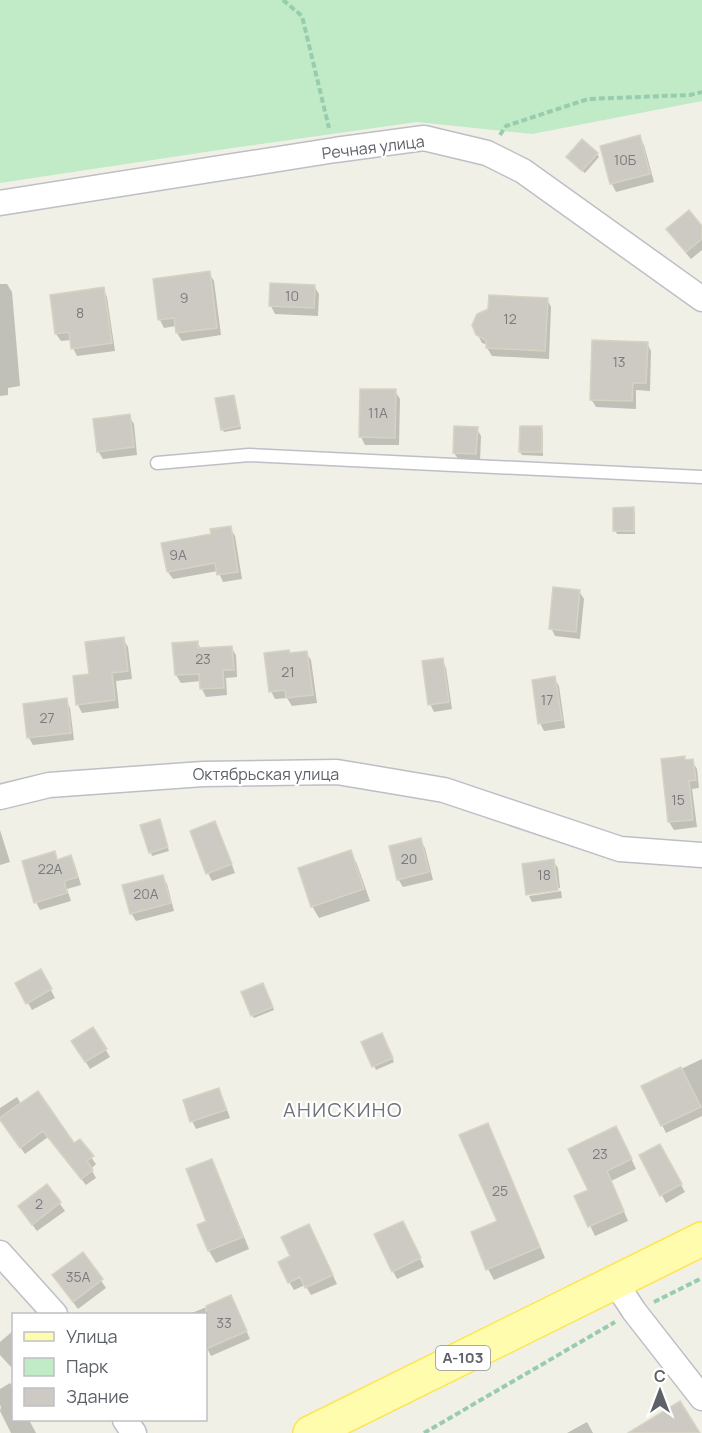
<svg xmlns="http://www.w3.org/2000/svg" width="702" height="1433" font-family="Manrope,sans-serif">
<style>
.green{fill:#c0ebc6}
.shadow{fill:#0003}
.building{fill:#cdcac3;stroke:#d7d3c3;stroke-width:1.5}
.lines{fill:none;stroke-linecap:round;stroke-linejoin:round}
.service-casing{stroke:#bdbfc6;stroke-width:15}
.minor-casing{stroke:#bdbfc6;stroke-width:27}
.primary-casing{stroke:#ffe451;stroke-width:36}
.path{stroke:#98ccae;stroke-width:4;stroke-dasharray:6 3;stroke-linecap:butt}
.service{stroke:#fff;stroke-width:12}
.minor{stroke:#fff;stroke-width:24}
.primary{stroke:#fffcad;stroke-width:33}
.labels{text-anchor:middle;stroke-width:4.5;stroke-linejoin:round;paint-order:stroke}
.number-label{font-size:14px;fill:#797b7f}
.shield{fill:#fff;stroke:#8e9095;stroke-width:1.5}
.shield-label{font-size:15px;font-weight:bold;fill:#5d6168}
.street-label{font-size:16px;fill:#5d6168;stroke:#fff}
.quarter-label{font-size:20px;letter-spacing:1.5px;fill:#6e737a;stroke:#fff}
</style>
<rect width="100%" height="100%" fill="#f1f0e6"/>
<path class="green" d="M 0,0 L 702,0 L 702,101 L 532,134 L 417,122 L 232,148 L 0,183 Z"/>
<path class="shadow" d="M 639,137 L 644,145 L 654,182 L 616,192 L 612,184 L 602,147 Z
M 597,154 L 599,157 L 585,173 L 570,160 Z
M 702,229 L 702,250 L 691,259 L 673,238 L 668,230 Z
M 209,273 L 214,281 L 221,335 L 182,341 L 177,333 L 176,326 L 164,328 L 160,320 Z
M 0,284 L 7,284 L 12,292 L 20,386 L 8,388 L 8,395 L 0,396 Z
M 314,286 L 319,294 L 318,316 L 275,314 L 271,306 Z
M 103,289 L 107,297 L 115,351 L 77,356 L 73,348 L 71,340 L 61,341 L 56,334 Z
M 547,299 L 551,307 L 549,359 L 492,356 L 487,348 L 488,345 L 482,343 L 478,335 Z
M 647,343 L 651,351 L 650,391 L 636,390 L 636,409 L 596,407 L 591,399 Z
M 395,391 L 400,399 L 399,445 L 365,445 L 361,437 Z
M 235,400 L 241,429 L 224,432 L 222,429 Z
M 129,416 L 134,424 L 137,455 L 103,459 L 98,451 Z
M 541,428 L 543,431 L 543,456 L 522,455 L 520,452 Z
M 477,429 L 481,436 L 480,461 L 459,460 L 454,453 Z
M 633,509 L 635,512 L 635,534 L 617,534 L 615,530 Z
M 230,528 L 235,536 L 242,579 L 223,582 L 218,571 L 173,579 L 168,572 L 213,535 Z
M 579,591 L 584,599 L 580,639 L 555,636 L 551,628 Z
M 123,639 L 128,647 L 132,679 L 116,681 L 119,708 L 82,713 L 78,705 L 90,675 Z
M 197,642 L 201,649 L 231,647 L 236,655 L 237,677 L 226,678 L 227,695 L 206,697 L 202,689 L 201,681 L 181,683 L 176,675 Z
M 306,653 L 311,660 L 317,703 L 292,706 L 287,698 L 275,699 L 271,691 L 291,655 Z
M 442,660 L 446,668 L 452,709 L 434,712 L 430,704 Z
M 554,678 L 559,686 L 565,728 L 544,731 L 540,723 Z
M 66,700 L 70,708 L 74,740 L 33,745 L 29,738 Z
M 684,758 L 686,762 L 692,761 L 697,769 L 699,788 L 692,789 L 697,827 L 674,830 L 669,822 L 663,760 Z
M 215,823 L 219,831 L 235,873 L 212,881 L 208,873 L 192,832 Z
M 161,825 L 169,851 L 152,856 L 142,826 Z
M 0,830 L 10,862 L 0,865 Z
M 420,840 L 425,848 L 433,880 L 403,887 L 398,879 Z
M 350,852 L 357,864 L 370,901 L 319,918 L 312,906 Z
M 54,853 L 58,861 L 70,857 L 75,865 L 81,885 L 67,889 L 71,901 L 40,910 L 36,902 Z
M 553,861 L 558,868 L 560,888 L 529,893 L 529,896 L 524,865 Z
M 162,876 L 167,884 L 174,911 L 136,921 L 131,913 Z
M 561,891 L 562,898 L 532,902 L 529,896 Z
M 41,971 L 55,998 L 32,1010 L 17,984 Z
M 265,988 L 274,1010 L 254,1018 L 252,1015 Z
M 93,1029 L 110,1057 L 90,1069 L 73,1041 Z
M 383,1038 L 394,1062 L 376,1070 L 363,1043 Z
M 702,1059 L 702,1116 L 666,1133 L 643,1087 Z
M 219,1090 L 223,1098 L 230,1118 L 196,1129 L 192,1121 Z
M 17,1097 L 21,1104 L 74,1145 L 79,1141 L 96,1164 L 91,1169 L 96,1178 L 86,1185 L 48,1137 L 25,1154 L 0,1118 L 0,1108 Z
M 493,1136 L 545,1258 L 494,1280 L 488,1269 L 473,1233 L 498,1222 Z
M 621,1137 L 636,1169 L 611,1181 L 628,1221 L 595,1236 L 576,1196 L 590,1191 Z
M 660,1146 L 685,1192 L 666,1203 L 641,1156 Z
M 211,1161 L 218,1173 L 249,1249 L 216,1263 L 209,1251 L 199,1225 L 208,1222 Z
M 47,1186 L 65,1211 L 37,1231 L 24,1214 Z
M 407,1231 L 424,1267 L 397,1279 L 393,1271 Z
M 313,1233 L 337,1284 L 311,1295 L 305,1285 L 294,1290 L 289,1282 L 292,1257 Z
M 83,1254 L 106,1288 L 78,1309 L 59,1283 Z
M 231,1297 L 250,1339 L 211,1356 L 206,1346 L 206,1314 L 192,1314 L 192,1313 Z
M 14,1330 L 14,1365 L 11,1367 L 0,1355 L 0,1342 Z
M 10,1383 L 14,1389 L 14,1420 L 29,1420 L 36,1433 L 11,1433 L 0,1411 L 1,1407 L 0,1405 L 0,1389 Z
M 587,1422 L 593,1433 L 567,1433 Z"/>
<path class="building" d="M 640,135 L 650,174 L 610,184 L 600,146 Z
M 582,139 L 598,153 L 582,171 L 566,157 Z
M 689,210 L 702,226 L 702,239 L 686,252 L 666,229 Z
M 210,271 L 217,328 L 176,333 L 174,318 L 158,320 L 153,279 Z
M 270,283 L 315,285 L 314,308 L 269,306 Z
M 104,287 L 112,343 L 71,349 L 69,332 L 55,334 L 50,295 Z
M 489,295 L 548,298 L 545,351 L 486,348 L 486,340 L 476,335 L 472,325 L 477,314 L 488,309 Z
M 592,340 L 648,342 L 646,383 L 633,383 L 632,401 L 590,400 Z
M 360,389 L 396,389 L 395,438 L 359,437 Z
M 234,395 L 240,426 L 221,430 L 215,398 Z
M 130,414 L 134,447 L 97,452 L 93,419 Z
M 454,426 L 478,427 L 476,454 L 453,453 Z
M 520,426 L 542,426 L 542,452 L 519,452 Z
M 634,507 L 634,531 L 613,531 L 613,508 Z
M 231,526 L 238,572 L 217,575 L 215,563 L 167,572 L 161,543 L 211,534 L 210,529 Z
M 553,587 L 580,590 L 576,632 L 549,629 Z
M 124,637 L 128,671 L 112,673 L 115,700 L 76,705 L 73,676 L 89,674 L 85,642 Z
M 198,641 L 198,648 L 232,646 L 234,670 L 223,670 L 224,688 L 200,689 L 199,674 L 175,675 L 172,643 Z
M 289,650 L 290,653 L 307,651 L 313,695 L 286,698 L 285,690 L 269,692 L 264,653 Z
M 443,658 L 449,702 L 428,705 L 422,661 Z
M 555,676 L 562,720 L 538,724 L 532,680 Z
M 67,698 L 71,733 L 27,738 L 23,704 Z
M 685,756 L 685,760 L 693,759 L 696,780 L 689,781 L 693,820 L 668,822 L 661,759 Z
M 160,819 L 168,847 L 149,853 L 140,825 Z
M 215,821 L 232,864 L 206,874 L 190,831 Z
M 421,838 L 429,872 L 397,880 L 389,846 Z
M 351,850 L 364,889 L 311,907 L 298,868 Z
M 55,851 L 57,860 L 71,855 L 78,877 L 64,881 L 67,893 L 34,903 L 22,861 Z
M 554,859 L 558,890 L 526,895 L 522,864 Z
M 163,875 L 171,903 L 130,914 L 122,885 Z
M 41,969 L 52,989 L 26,1004 L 15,983 Z
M 263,983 L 273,1007 L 251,1016 L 241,992 Z
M 93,1027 L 107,1049 L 85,1062 L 71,1041 Z
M 382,1033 L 393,1058 L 372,1067 L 361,1042 Z
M 681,1067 L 701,1107 L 661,1126 L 641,1086 Z
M 219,1088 L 226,1110 L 190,1122 L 183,1100 Z
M 38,1091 L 74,1143 L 80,1139 L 94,1156 L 87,1161 L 93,1170 L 81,1179 L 43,1131 L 20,1148 L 0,1120 L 0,1118 L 9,1111 Z
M 488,1123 L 540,1247 L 486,1270 L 471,1232 L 497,1221 L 459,1135 Z
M 616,1126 L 632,1159 L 607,1171 L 624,1211 L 588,1227 L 574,1196 L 588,1190 L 568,1149 Z
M 660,1144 L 682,1184 L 660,1196 L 639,1155 Z
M 212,1159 L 243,1237 L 208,1251 L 197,1225 L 206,1221 L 186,1169 Z
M 47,1184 L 61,1202 L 32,1225 L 18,1206 Z
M 403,1221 L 421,1258 L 392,1272 L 374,1234 Z
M 309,1224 L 333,1275 L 305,1288 L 300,1277 L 288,1283 L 278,1262 L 290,1256 L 281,1237 Z
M 83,1252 L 103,1279 L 73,1302 L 52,1275 Z
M 231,1295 L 247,1331 L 206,1349 L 206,1306 Z
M 680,1401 L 700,1433 L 628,1433 Z"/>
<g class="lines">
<defs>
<path id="service" d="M 157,463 L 249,455 L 702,477"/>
<path id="minor" d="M 0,203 L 335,150 L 424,138 L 487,153 L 523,171 L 702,299
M 0,797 L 49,785 L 203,774 L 337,772 L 444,790 L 620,849 L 702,855
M 0,1253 L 55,1314
M 615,1282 L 634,1311 L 702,1398
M 125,1420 L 134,1433"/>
<path id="primary" d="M 310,1433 L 702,1239"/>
</defs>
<use href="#service" class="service-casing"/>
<use href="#minor" class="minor-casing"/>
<use href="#primary" class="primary-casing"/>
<path class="path" d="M 283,0 L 302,16 L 329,128
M 500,135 L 506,126 L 588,99 L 690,95 L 702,92
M 654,1302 L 702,1278
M 424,1433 L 615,1322"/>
<use href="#service" class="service"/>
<use href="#minor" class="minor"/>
<use href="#primary" class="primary"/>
</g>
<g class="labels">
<g class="number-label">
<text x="625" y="165">10Б</text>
<text x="292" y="301">10</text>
<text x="184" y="303">9</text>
<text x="80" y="318">8</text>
<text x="510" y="324">12</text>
<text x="619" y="367">13</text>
<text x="378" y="418">11А</text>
<text x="178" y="560">9А</text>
<text x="203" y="664">23</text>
<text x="288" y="677">21</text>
<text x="547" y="705">17</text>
<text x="47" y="723">27</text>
<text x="678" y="805">15</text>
<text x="409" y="864">20</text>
<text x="50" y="874">22А</text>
<text x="544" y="880">18</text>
<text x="146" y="899">20А</text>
<text x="600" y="1159">23</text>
<text x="500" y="1196">25</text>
<text x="39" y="1209">2</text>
<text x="78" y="1282">35А</text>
<text x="224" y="1328">33</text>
</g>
<rect class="shield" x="436" y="1346" width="54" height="24" rx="4.5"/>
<g class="shield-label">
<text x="463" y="1363">А-103</text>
</g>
<g class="street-label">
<text transform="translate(373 147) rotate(-7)" y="6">Речная улица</text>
<text x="266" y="780">Октябрьская улица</text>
</g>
<g class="quarter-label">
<text x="343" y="1117">АНИСКИНО</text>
</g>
</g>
<rect x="12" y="1313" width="195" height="108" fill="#ffffff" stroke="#bec0c3" stroke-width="1.5"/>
<rect x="24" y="1332" width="30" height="9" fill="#fffcad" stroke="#bec0c3" stroke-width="1.5"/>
<text x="66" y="1343" font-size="18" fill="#5d6168">Улица</text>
<rect x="24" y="1358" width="30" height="18" fill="#c0ebc6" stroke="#bec0c3" stroke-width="1.5"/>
<text x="66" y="1373" font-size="18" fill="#5d6168">Парк</text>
<rect x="24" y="1388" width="30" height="18" fill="#cdcac3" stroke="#bec0c3" stroke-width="1.5"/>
<text x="66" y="1403" font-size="18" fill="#5d6168">Здание</text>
<g transform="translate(660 1391)" stroke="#ffffff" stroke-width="4.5" paint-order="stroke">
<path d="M0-4.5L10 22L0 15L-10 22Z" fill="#5d6168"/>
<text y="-9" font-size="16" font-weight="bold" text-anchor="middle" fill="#5d6168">С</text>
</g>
</svg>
